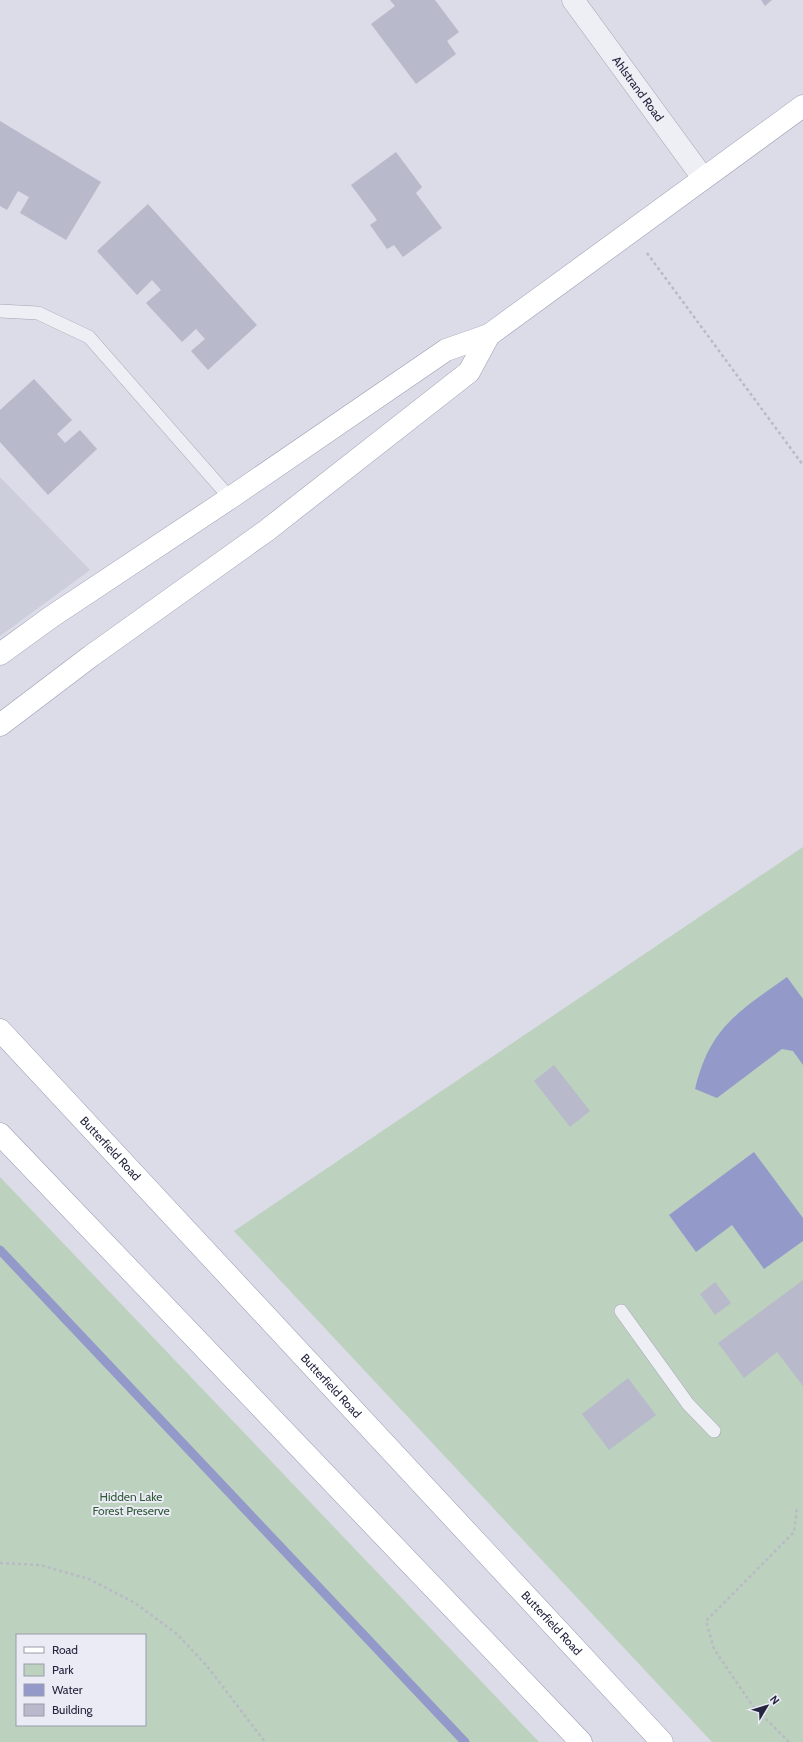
<svg xmlns="http://www.w3.org/2000/svg" width="803" height="1742" font-family="Cabin,sans-serif">
<style>
.built{fill:#cdcedc}
.green{fill:#bcd1be;fill-rule:evenodd}
.water{fill:#939aca}
.lines{fill:none;stroke-linecap:round;stroke-linejoin:round}
.stream{stroke:#939aca;stroke-width:9}
.building{fill:#b8b9ca}
.lane-casing{stroke:#a4a5b4;stroke-width:14}
.street-casing{stroke:#a4a5b4;stroke-width:23}
.primary-casing{stroke:#9a9bb3;stroke-width:23}
.path{stroke:#b9bac5;stroke-width:2.5;stroke-dasharray:3 3;stroke-linecap:butt}
.lane{stroke:#eeeef5;stroke-width:13}
.street{stroke:#eeeef5;stroke-width:22}
.primary{stroke:#fff;stroke-width:22}
.labels{text-anchor:middle;stroke-width:4;stroke-linejoin:round;paint-order:stroke}
.street-label{font-size:12px;fill:#24253e;stroke:#ebebf5}
.park-label{font-size:12px;fill:#315b38;stroke:#ebebf5}
</style>
<rect width="100%" height="100%" fill="#dbdce7"/>
<path class="built" d="M 0,477 L 90,570 L 0,636 Z"/>
<path class="green" d="M 803,847 L 803,1742 L 712,1742 L 234,1231 Z
M 0,1177 L 539,1742 L 0,1742 ZM 17,1635 L 145,1635 L 145,1725 L 17,1725 Z"/>
<path class="water" d="M 787,977 L 803,999 L 803,1065 L 793,1051 L 782,1049 L 717,1098 L 695,1089 C 710,1027 738,1012 787,977 Z
M 754,1152 L 803,1218 L 803,1241 L 764,1269 L 732,1225 L 696,1252 L 669,1215 Z"/>
<g class="lines">
<path class="stream" d="M 0,1250 L 465,1742"/>
</g>
<path class="building" d="M 390,0 L 435,0 L 459,32 L 447,41 L 456,54 L 416,84 L 371,24 L 395,6 Z
M 761,0 L 772,0 L 765,6 Z
M 0,121 L 101,182 L 66,240 L 20,213 L 29,197 L 18,191 L 7,210 L 0,206 Z
M 396,152 L 422,187 L 416,193 L 442,228 L 403,257 L 394,245 L 387,249 L 370,225 L 377,220 L 351,185 Z
M 148,204 L 257,325 L 208,370 L 191,351 L 205,339 L 196,329 L 182,342 L 146,303 L 161,290 L 152,280 L 137,295 L 97,251 Z
M 34,379 L 72,420 L 57,434 L 65,443 L 80,430 L 97,449 L 48,495 L 0,442 L 0,410 Z
M 554,1065 L 590,1111 L 570,1127 L 534,1081 Z
M 803,1280 L 803,1386 L 777,1352 L 744,1378 L 718,1343 Z
M 715,1282 L 731,1303 L 715,1315 L 700,1294 Z
M 628,1378 L 656,1415 L 609,1450 L 582,1414 Z"/>
<g class="lines">
<defs>
<path id="lane" d="M 0,311 L 38,313 L 89,337 L 230,498
M 621,1311 L 688,1404 L 714,1431"/>
<g id="street">
<path id="s1" d="M 573,0 L 703,178"/>
</g>
<g id="primary">
<path d="M 0,654 L 51,617 L 230,498 L 446,350 L 489,335 L 803,106"/>
<path d="M 0,725 L 91,656 L 266,531 L 469,372 L 489,335"/>
<path id="s2" d="M 0,1030 L 662,1742"/>
<path d="M 0,1134 L 581,1742"/>
</g>
</defs>
<use href="#lane" class="lane-casing"/>
<use href="#street" class="street-casing"/>
<use href="#primary" class="primary-casing"/>
<path class="path" d="M 647,253 L 803,465
M 0,1563 L 40,1565 L 89,1579 L 135,1603 L 177,1634 L 207,1666 L 265,1742
M 789,1742 L 752,1705 L 714,1649 L 706,1621 L 794,1532 L 797,1507"/>
<use href="#lane" class="lane"/>
<use href="#street" class="street"/>
<use href="#primary" class="primary"/>
</g>
<g class="labels">
<g class="street-label">
<text dy="4" stroke="none"><textPath href="#s1" startOffset="110">Ahlstrand Road</textPath></text>
<text dy="4" stroke="none"><textPath href="#s2" startOffset="162">Butterfield Road</textPath></text>
<text dy="4" stroke="none"><textPath href="#s2" startOffset="486">Butterfield Road</textPath></text>
<text dy="4" stroke="none"><textPath href="#s2" startOffset="810">Butterfield Road</textPath></text>
</g>
<g class="park-label">
<text x="131" y="1501">Hidden Lake<tspan x="131" dy="14">Forest Preserve</tspan></text>
</g>
</g>
<rect x="16" y="1634" width="130" height="92" fill="#ebebf5" stroke="#9b9cac"/>
<rect x="24" y="1647" width="20" height="6" fill="#ffffff" stroke="#9b9cac"/>
<text x="52" y="1654" font-size="12" fill="#24253e">Road</text>
<rect x="24" y="1664" width="20" height="12" fill="#bcd1be" stroke="#9b9cac"/>
<text x="52" y="1674" font-size="12" fill="#24253e">Park</text>
<rect x="24" y="1684" width="20" height="12" fill="#939aca" stroke="#9b9cac"/>
<text x="52" y="1694" font-size="12" fill="#24253e">Water</text>
<rect x="24" y="1704" width="20" height="12" fill="#b8b9ca" stroke="#9b9cac"/>
<text x="52" y="1714" font-size="12" fill="#24253e">Building</text>
<g transform="translate(767 1706) rotate(52)" stroke="#ebebf5" stroke-width="3" paint-order="stroke">
<path d="M0-3L7 15L0 10L-7 15Z" fill="#24253e"/>
<text y="-6" font-size="11" font-weight="bold" text-anchor="middle" fill="#24253e">N</text>
</g>
</svg>
